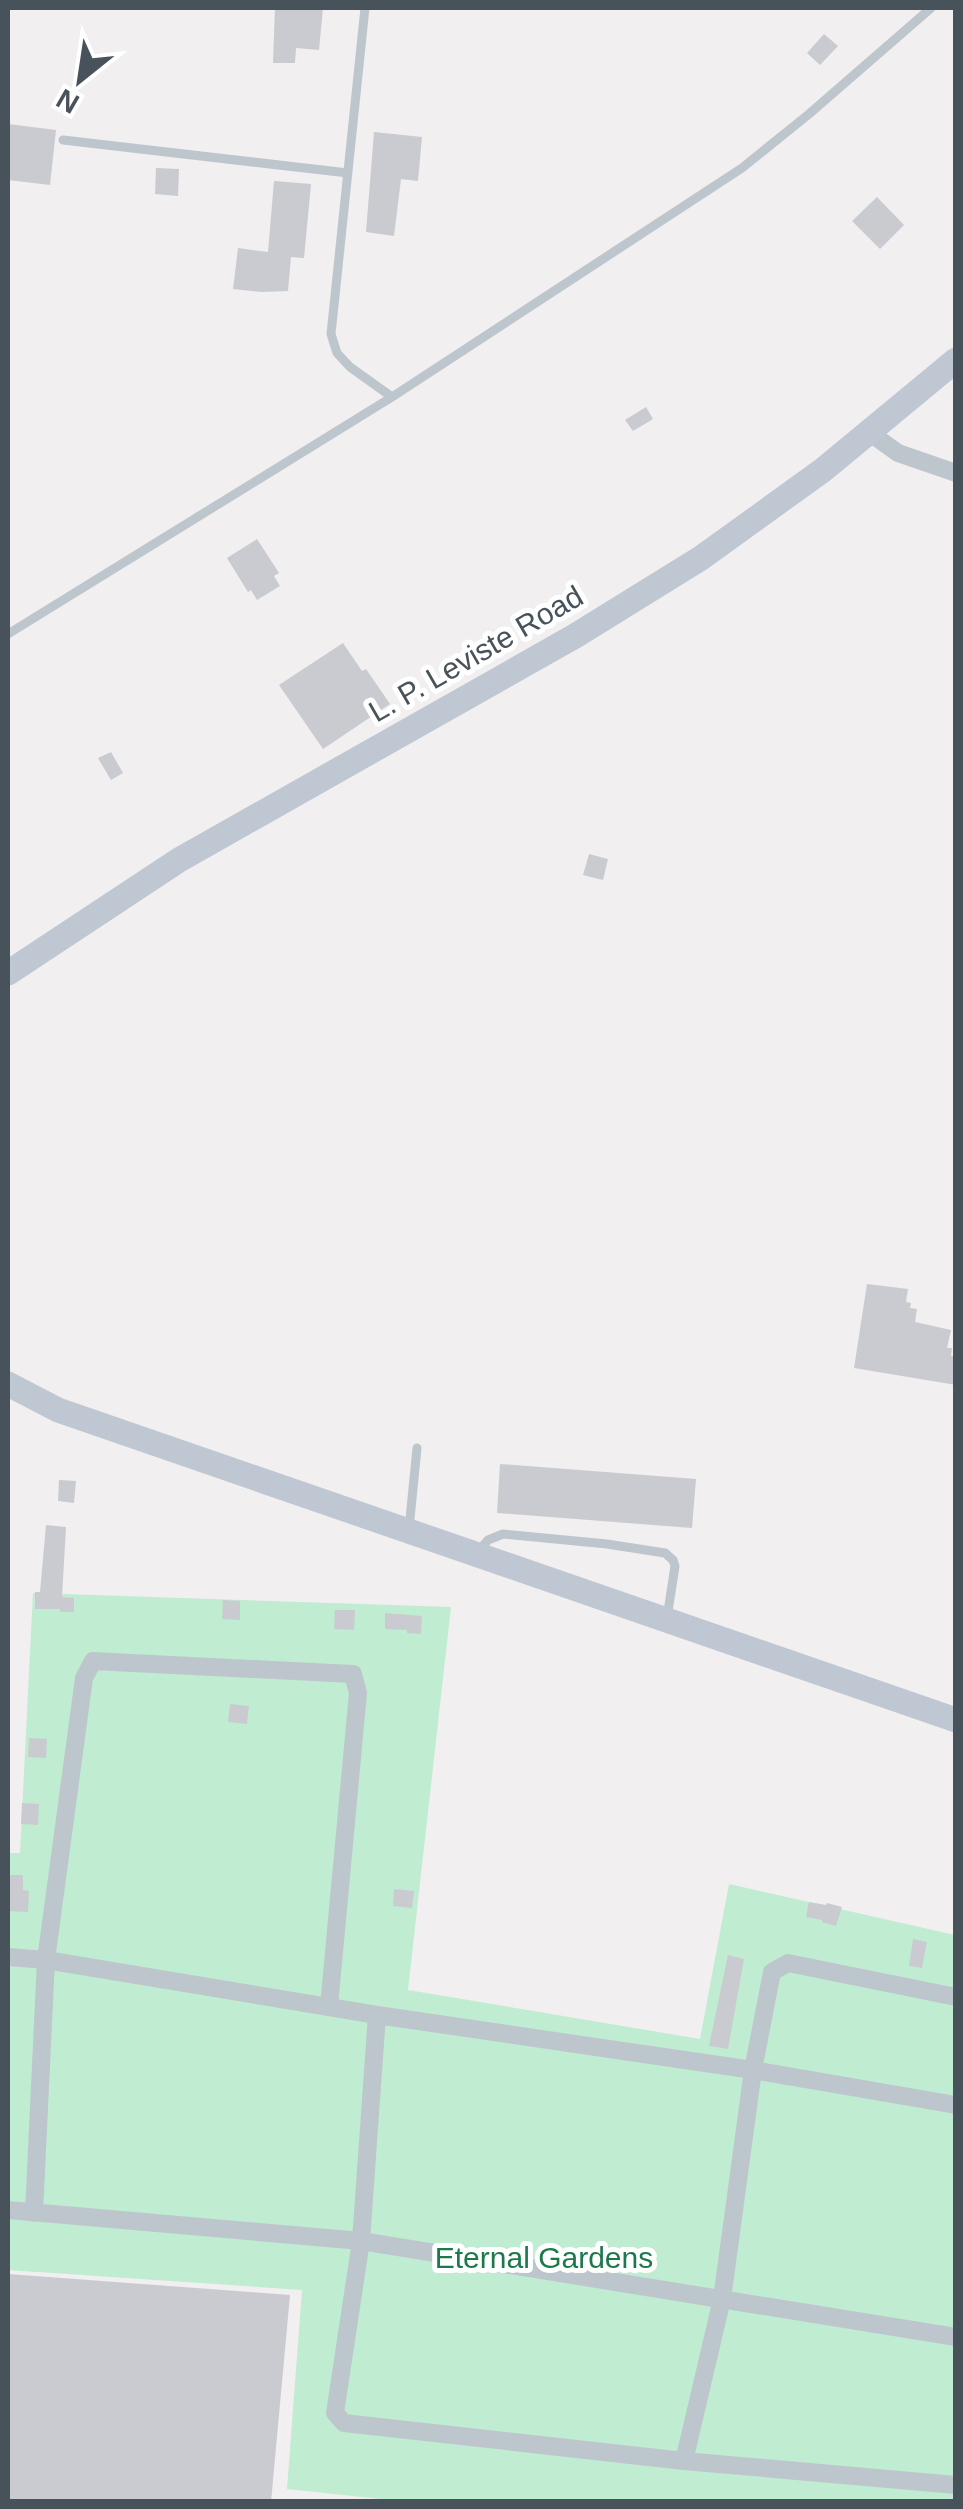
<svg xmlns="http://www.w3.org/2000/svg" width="963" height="2509" font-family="Helvetica,sans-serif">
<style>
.green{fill:#c0ecd1}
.building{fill:#c9cbd1}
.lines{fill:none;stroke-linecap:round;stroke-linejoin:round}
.lane{stroke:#bec6cd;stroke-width:9}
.street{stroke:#bec6cd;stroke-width:18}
.secondary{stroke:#bec7d2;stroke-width:25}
.labels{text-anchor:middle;stroke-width:10;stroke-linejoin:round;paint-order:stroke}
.street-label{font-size:30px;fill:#48525b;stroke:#fff}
.park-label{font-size:30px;fill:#1c794b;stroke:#fff}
</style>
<rect width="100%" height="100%" fill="#f1efef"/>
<path class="green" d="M 33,1593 L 451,1607 L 408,1990 L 700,2039 L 729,1884 L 955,1935 L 955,2501 L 409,2502 L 287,2489 L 302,2290 L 8,2270 L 8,1853 L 20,1853 Z"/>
<path class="building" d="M 275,8 L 323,8 L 319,50 L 296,48 L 295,63 L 273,63 Z
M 824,34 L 838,46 L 820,65 L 807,53 Z
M 8,124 L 56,130 L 50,185 L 8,180 Z
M 374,132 L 422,137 L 418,181 L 401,179 L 394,236 L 366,232 Z
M 156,168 L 179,169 L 178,196 L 155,194 Z
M 274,181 L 311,184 L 304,258 L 291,257 L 288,291 L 262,292 L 233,289 L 238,248 L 268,252 Z
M 877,197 L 904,225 L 880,249 L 852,221 Z
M 646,407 L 653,419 L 633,431 L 625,420 Z
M 257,539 L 279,573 L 274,576 L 280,586 L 257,600 L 251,590 L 248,592 L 227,558 Z
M 343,643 L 362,671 L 366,669 L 390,704 L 323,749 L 279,685 Z
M 111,752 L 123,773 L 111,780 L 98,758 Z
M 589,854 L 608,859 L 603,880 L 583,875 Z
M 867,1284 L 908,1289 L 906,1302 L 911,1303 L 910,1308 L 917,1309 L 915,1322 L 951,1330 L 947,1348 L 952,1348 L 951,1356 L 956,1357 L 956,1385 L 854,1368 Z
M 500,1464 L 696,1479 L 692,1528 L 497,1513 Z
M 59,1480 L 76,1481 L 74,1503 L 58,1501 Z
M 46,1525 L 66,1527 L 62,1597 L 74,1598 L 74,1612 L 60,1612 L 60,1609 L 35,1609 L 35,1592 L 40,1592 Z
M 223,1600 L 240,1601 L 240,1620 L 222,1619 Z
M 335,1610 L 355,1610 L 354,1630 L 334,1629 Z
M 385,1613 L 422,1616 L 421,1634 L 407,1633 L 407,1630 L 385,1629 Z
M 230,1704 L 249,1706 L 247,1724 L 228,1722 Z
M 29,1738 L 47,1739 L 46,1758 L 28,1757 Z
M 22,1803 L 39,1804 L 38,1825 L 21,1824 Z
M 8,1875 L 23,1875 L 23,1890 L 29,1891 L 28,1912 L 8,1911 Z
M 394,1889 L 414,1891 L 412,1908 L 393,1906 Z
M 809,1902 L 826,1905 L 827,1903 L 842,1907 L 836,1926 L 822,1922 L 822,1920 L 806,1917 Z
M 913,1939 L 927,1942 L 922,1968 L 909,1966 Z
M 728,1955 L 744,1959 L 728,2049 L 709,2046 Z
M 8,2274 L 290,2295 L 271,2502 L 8,2502 Z"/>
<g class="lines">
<path class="lane" d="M 365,8 L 331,334 L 337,353 L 350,367 L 392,397
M 63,140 L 348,173
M 8,634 L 392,397 L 742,168 L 809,114 L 931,8
M 409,1529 L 417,1448
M 478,1552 L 488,1540 L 503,1534 L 607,1544 L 665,1553 L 673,1560 L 675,1566 L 667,1618"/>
<path class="street" d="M 870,433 L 898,453 L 956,473
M 8,1957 L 46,1960 L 377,2015 L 753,2070 L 956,2105
M 377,2015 L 361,2241 L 335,2413 L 344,2423 L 684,2461 L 956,2485
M 8,2210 L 361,2241 L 956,2337
M 34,2213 L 46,1960 L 84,1678 L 93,1661 L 353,1674 L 358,1693 L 329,2006
M 684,2461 L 722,2299 L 753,2070 L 772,1972 L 788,1963 L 956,1997"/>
<path class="secondary" d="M 8,973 L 179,860 L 575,636 L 701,558 L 823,470 L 956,360
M 8,1384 L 58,1410 L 956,1720"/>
</g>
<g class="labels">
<g class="street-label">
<text transform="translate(476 654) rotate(-30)" y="10">L. P. Leviste Road</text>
</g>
<g class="park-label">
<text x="544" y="2268">Eternal Gardens</text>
</g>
</g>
<rect width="963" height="2509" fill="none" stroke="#48525b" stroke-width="20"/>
<g transform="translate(80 80) rotate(210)" stroke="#ffffff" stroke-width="8" paint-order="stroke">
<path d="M0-8L18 38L0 25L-18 38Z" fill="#48525b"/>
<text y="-15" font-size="28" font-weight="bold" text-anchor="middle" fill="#48525b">N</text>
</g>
</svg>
